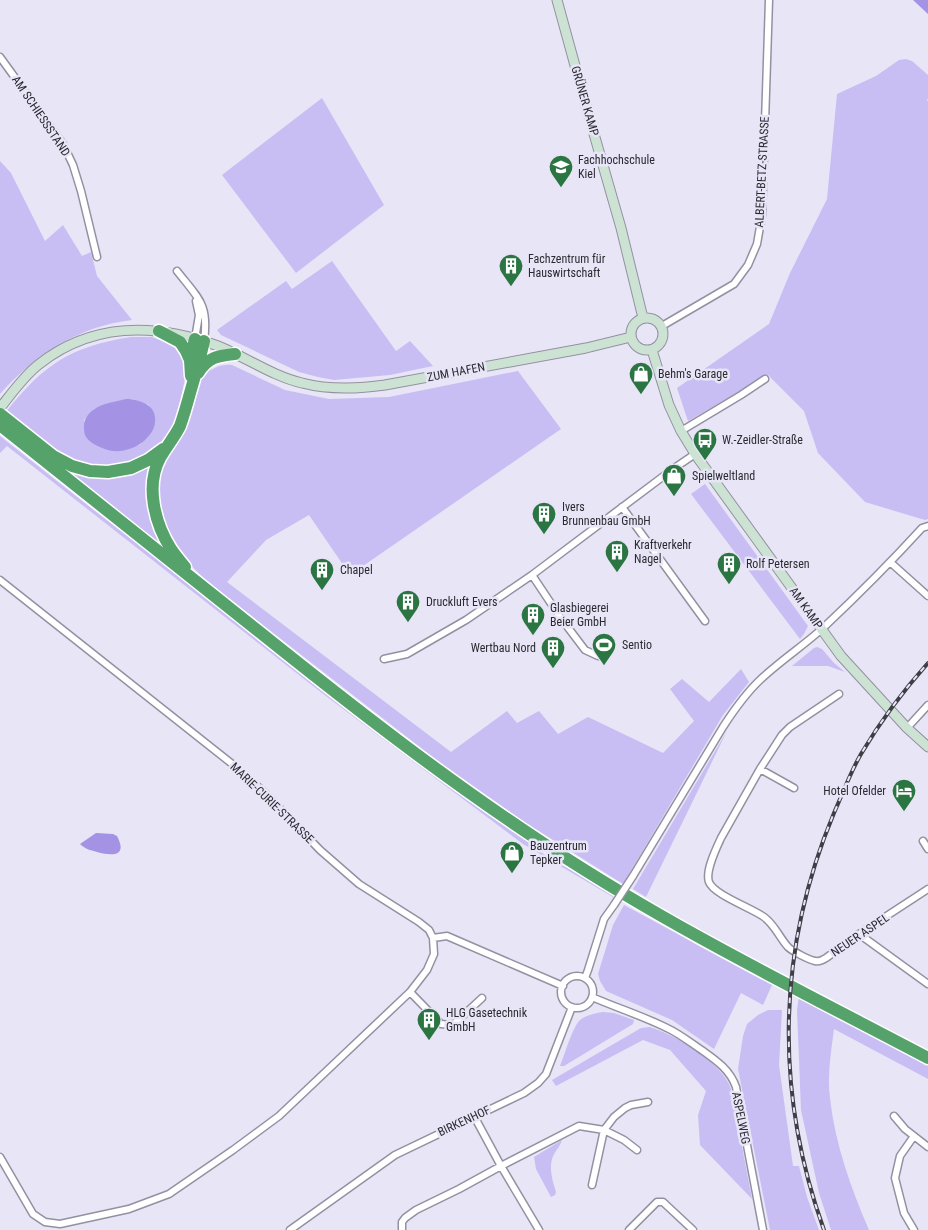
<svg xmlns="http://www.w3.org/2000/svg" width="928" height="1230" font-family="'Roboto Condensed',sans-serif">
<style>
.green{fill:#c8bef3;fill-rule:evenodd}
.water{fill:#a492e5}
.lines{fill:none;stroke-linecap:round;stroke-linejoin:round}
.street-casing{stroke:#9391a1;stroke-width:9}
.secondary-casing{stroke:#9391a1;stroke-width:11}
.highway-casing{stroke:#fff;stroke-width:15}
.street{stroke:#fff;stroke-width:6}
.secondary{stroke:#cce3d3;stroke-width:9}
.highway{stroke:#56a26b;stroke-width:12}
.rail-casing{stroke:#3f3d46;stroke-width:4}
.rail{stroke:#e8e5f7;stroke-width:2;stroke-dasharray:5.5;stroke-linecap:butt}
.street-bridge-casing{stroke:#9391a1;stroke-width:9;stroke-linecap:butt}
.street-bridge{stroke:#fff;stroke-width:6}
.labels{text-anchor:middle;stroke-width:5;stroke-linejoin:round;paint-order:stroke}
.street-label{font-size:12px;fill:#2b2a31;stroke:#e8e5f7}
.poi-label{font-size:12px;fill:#2b2a31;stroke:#e8e5f7;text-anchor:start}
</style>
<rect width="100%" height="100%" fill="#e8e5f7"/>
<path class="green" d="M 906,59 L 912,61 L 928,75 L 928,99 L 927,99 L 928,102 L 928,519 L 925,520 L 865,502 L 818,453 L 804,411 L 768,375 L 688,421 L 677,388 L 769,324 L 790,273 L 827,199 L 837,94 L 876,76 L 899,60 Z
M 322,98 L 384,205 L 296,273 L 222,175 Z
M 0,161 L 11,173 L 45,241 L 63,225 L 82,256 L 91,252 L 97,276 L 132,320 C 79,326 35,355 0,394 Z
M 332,261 L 396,351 L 410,341 L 433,366 L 390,375 L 334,380 L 318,377 L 299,372 L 221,335 L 217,330 L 286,281 L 292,289 Z
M 131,337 L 152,337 L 169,343 L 180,351 L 187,368 L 177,418 L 164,443 L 147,458 L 114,468 L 80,464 L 58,454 L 6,412 C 43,365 71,346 131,337 ZM 133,399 L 149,405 L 141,444 C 131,449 116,451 105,449 C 98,447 92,442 87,438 L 84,420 L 94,409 Z
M 213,362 L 215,365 L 210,371 C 217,366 223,364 232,365 L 285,390 L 329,399 L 389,397 L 518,371 L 561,429 L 350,575 L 309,515 L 266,540 L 227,582 L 451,752 L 507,711 L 517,723 L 539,711 L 558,734 L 588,717 L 663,753 L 694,721 L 670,689 L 682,679 L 709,702 L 741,669 L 749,682 L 723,715 L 623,884 L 526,823 L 439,762 L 218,590 C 206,580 193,569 183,556 C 164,532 152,497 162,466 C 165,456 171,445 176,435 C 185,414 194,393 204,372 Z
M 0,436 L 86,504 L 423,765 L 515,830 C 542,859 582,874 615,894 L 613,897 L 523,844 L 322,693 L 7,446 L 0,453 Z
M 44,453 L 77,470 L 154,462 L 151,475 L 172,555 Z
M 705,484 L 808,626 L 804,634 L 800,639 L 691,494 Z
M 817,647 L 822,649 L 834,663 L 845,672 L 828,666 L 792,666 L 814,648 Z
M 727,731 L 646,897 L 633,889 Z
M 624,905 L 772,985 L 763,1005 L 741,993 L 714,1049 L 672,1020 L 606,991 L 600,981 L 598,974 L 613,925 Z
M 799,996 L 928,1065 L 928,1079 L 834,1029 C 831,1052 827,1076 830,1098 C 835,1144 851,1188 869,1230 L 831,1230 L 819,1193 L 801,1110 L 797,1010 Z
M 768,1010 L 782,1010 L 779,1065 L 793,1166 L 799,1166 L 807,1197 L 819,1230 L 770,1230 L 738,1069 L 743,1036 L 747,1024 L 758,1015 Z
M 603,1012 L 614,1013 L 634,1020 L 633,1024 L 564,1066 L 560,1066 C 565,1054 572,1028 580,1020 C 586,1015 596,1013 603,1012 Z
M 650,1027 C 676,1035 723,1063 731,1089 L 752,1199 L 700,1145 L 698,1115 L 706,1091 L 670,1050 L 643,1040 L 556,1086 L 552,1080 L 641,1028 Z
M 562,1140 C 560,1147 554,1152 552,1159 C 549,1170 553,1182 556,1192 L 555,1195 L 551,1197 L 536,1169 L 534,1157 Z"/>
<path class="water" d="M 913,0 L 928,0 L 928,14 Z
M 126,399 C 139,399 157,405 155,421 C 155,429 150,435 145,440 C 137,448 123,452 113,451 C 105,450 90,444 86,437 C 84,434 84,429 84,426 C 84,419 88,414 93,410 C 102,403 115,402 126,399 Z
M 96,833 L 113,834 L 117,836 C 128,857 112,856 97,852 C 90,850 85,849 80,844 Z"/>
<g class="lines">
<defs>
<path id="street" d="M 0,57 L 63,144 L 73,165 L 81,191 L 97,257
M 177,271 C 199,299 209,304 204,341
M 662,326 L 734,284 L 748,265 L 757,244 L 762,215 L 769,0
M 195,339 L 199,315 L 196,301
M 681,431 L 741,395 L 765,379
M 622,507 L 705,621
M 890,562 L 928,596
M 532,575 L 560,617 L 585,650 L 598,656
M 0,580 L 231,763 L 264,792 L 320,850 L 359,884 L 419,922 L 429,930 L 433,938 L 434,954 L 427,970 L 410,992 L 279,1116 L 233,1150 L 169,1194 L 129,1209 L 60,1224 L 45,1222 L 33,1214 L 0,1157
M 384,659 L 407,654 L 466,620 L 532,575 L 673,469 L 695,454
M 839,694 L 790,727 L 782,735 L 760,769 L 721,838 C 716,849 705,871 709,882 C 714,895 752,908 764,917 C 775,925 779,937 788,947 C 792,951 809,960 815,961 C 820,962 823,960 826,958 L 859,934 L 928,889
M 907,728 L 928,705
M 760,769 L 794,788
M 923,841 L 928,849
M 633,876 L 723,727 C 734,710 746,693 761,679 C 780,661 803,646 823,628 C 857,596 891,562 922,528 L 928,526
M 859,934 L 928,984
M 433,938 L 447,936 L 563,986
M561 992a16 16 0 1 1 32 0a16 16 0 1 1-32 0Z
M 585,978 L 588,970 L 604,919 L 614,905
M 410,992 L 441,1024 L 450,1025 L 455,1023 L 482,998
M 592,997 C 617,1008 643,1016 667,1028 C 680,1034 691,1043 703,1051 C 717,1061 730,1070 736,1087 L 763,1230
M 474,1116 L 501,1166 L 539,1230
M 894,1116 L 905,1129 L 928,1147
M 914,1136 L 900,1156 L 895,1178 L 904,1213 L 914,1230
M 592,1185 L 604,1130 L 614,1117 L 625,1108 L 631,1105 L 648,1102
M 290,1230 L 395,1155 L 524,1093 L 538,1083 L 546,1074 L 572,1007
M 402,1230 L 402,1222 L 405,1218 L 416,1210 L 459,1189 L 501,1166 L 579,1126 L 604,1130 L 624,1140 L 637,1150
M 629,1230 L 657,1202 L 663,1202 L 693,1230"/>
<path id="secondary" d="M 557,0 L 588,113 L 621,228 L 643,318
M631 334a16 16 0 1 1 32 0a16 16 0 1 1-32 0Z
M 652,350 L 669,405 L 681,431 L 695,454 L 841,656 L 907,728 L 928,747
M 0,408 C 12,393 23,377 38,365 C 92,322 156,323 218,346 C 246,357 272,376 302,383 C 329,390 357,389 385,385 L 586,348 L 631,337"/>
<path id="highway" d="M 159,331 L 180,342 L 186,351 L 190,360
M 198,373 C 208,357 217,356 235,354
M 191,376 L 190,360 L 195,339
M 0,414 L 53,456 L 72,466 L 90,471 L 108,472 L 131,468 L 148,460 L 163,449
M 0,425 C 86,493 171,562 257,630 C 353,707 449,782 552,849 C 672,928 801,991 928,1058
M 185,567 C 180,561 175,555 171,549 C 155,524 145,486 160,458 C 166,447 174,438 180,426 C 184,415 187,404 190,393 C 195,376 200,359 204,341"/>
</defs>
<use href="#street" class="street-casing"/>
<use href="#secondary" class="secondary-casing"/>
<use href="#highway" class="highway-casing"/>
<use href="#street" class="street"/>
<use href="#secondary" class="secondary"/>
<use href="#highway" class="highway"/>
<defs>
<path id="rail" d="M 824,1230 C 774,1091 777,949 834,813 C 843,793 850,773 861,754 C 880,722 903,691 928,663"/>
</defs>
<use href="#rail" class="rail-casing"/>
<use href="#rail" class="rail"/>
<defs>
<path id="street-bridge" d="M 614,905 L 633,876"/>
</defs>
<use href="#street-bridge" class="street-bridge-casing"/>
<use href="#street-bridge" class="street-bridge"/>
</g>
<defs>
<symbol id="university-pin" viewBox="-11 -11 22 30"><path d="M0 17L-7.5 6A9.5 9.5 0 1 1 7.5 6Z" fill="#2b7543" stroke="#e8e5f7"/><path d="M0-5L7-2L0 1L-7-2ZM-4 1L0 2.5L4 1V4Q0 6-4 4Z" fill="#fff"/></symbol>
<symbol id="building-pin" viewBox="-11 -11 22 30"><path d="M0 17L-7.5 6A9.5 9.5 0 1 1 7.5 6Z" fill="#2b7543" stroke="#e8e5f7"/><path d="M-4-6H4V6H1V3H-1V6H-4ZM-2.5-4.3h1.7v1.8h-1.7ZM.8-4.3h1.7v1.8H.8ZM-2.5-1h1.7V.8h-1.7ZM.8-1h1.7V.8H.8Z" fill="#fff"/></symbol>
<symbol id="shop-pin" viewBox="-11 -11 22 30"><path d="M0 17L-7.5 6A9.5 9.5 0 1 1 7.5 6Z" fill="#2b7543" stroke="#e8e5f7"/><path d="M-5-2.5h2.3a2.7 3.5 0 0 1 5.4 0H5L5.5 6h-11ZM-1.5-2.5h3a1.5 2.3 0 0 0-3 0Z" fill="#fff"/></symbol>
<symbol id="bus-pin" viewBox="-11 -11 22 30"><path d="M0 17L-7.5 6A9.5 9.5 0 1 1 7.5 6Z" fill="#2b7543" stroke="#e8e5f7"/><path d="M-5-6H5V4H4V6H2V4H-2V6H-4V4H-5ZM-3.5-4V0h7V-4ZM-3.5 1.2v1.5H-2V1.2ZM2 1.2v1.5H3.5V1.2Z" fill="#fff"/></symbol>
<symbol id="stadium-pin" viewBox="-11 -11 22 30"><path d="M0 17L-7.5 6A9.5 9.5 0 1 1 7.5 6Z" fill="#2b7543" stroke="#e8e5f7"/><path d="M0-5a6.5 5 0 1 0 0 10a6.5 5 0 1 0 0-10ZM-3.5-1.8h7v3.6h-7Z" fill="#fff"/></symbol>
<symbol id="hotel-pin" viewBox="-11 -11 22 30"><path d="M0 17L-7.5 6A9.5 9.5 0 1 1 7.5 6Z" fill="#2b7543" stroke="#e8e5f7"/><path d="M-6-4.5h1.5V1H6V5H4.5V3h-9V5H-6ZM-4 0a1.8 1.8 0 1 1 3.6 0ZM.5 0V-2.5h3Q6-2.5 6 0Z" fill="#fff"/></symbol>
</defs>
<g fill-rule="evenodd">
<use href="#university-pin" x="547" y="153" width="28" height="38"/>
<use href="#building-pin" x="497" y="252" width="28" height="38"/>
<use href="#shop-pin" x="627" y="360" width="28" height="38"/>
<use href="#bus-pin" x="691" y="426" width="28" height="38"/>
<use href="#shop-pin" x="660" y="462" width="28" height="38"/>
<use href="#building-pin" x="530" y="500" width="28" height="38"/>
<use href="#building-pin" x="603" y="538" width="28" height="38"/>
<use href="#building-pin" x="715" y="550" width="28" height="38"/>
<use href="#building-pin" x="308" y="556" width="28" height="38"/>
<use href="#building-pin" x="394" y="588" width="28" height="38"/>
<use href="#building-pin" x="519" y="601" width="28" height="38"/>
<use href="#stadium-pin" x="590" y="631" width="28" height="38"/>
<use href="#building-pin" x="539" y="634" width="28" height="38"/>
<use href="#hotel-pin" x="890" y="777" width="28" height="38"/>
<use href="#shop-pin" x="498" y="839" width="28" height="38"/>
<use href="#building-pin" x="415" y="1006" width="28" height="38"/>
</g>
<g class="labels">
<g class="street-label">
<text transform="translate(585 101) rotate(74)" y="4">GRÜNER KAMP</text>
<text transform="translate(41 116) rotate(56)" y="4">AM SCHIESSSTAND</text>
<text transform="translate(762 172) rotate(-87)" y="4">ALBERT-BETZ-STRASSE</text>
<text transform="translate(456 372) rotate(-11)" y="4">ZUM HAFEN</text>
<text transform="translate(806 608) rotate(55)" y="4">AM KAMP</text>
<text transform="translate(272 803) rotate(44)" y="4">MARIE-CURIE-STRASSE</text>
<text transform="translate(860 935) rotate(-34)" y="4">NEUER ASPEL</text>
<text transform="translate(741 1118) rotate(79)" y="4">ASPELWEG</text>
<text transform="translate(464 1121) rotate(-25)" y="4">BIRKENHOF</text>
</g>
<g class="poi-label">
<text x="578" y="164">Fachhochschule<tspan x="578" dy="14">Kiel</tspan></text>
<text x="528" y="263">Fachzentrum für<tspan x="528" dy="14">Hauswirtschaft</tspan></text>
<text x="658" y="378">Behm's Garage</text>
<text x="722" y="444">W.-Zeidler-Straße</text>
<text x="692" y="480">Spielweltland</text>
<text x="562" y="511">Ivers<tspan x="562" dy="14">Brunnenbau GmbH</tspan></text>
<text x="634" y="549">Kraftverkehr<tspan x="634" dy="14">Nagel</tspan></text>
<text x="746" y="568">Rolf Petersen</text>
<text x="340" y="574">Chapel</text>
<text x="426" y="606">Druckluft Evers</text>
<text x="550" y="612">Glasbiegerei<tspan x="550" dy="14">Beier GmbH</tspan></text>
<text x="622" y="649">Sentio</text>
<text x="536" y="652" text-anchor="end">Wertbau Nord</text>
<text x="886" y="795" text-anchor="end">Hotel Ofelder</text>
<text x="530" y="850">Bauzentrum<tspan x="530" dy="14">Tepker</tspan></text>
<text x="446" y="1017">HLG Gasetechnik<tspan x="446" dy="14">GmbH</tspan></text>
</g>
</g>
</svg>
